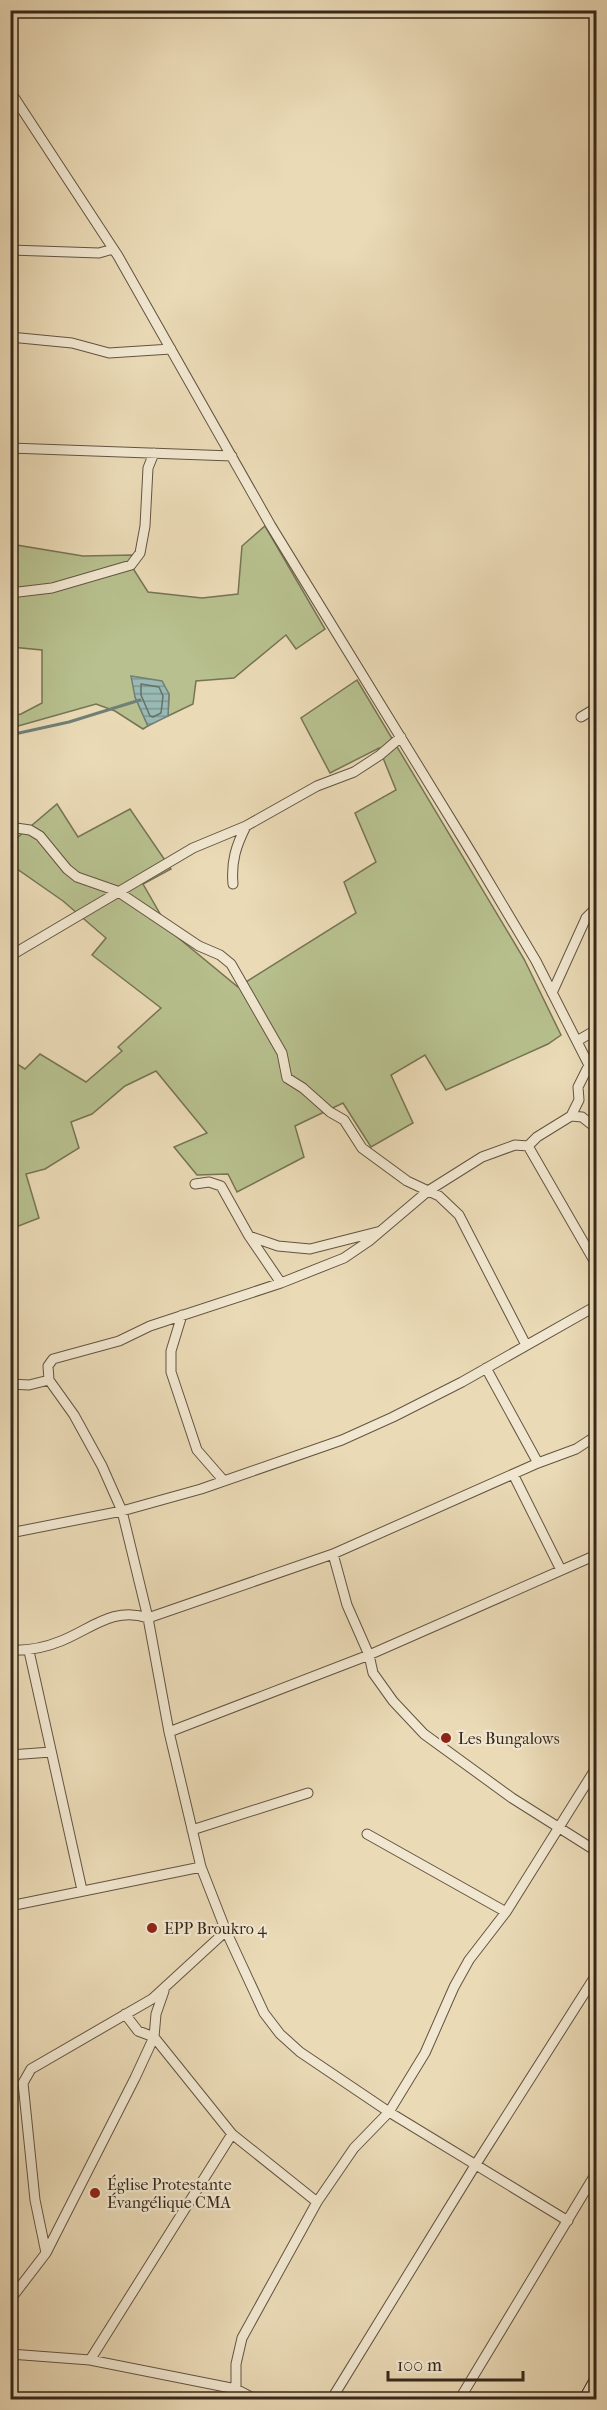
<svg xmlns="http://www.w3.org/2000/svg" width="607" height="2410" font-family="'IM FELL French Canon',serif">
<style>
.grass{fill:#b7c08e;stroke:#767454;stroke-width:1.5}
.water{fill:url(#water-rules);stroke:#717f76;stroke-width:1.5}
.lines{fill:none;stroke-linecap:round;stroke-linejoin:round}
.shore{stroke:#687067;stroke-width:1.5}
.stream{stroke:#717f76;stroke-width:3}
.street-casing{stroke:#635441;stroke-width:11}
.secondary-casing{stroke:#36271a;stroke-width:16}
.street{stroke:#f1e7d0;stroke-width:9}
.secondary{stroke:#f1e7d0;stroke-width:14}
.poi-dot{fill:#8f2418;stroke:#f1e7d0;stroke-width:2}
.labels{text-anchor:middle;stroke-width:4.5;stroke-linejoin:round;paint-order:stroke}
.poi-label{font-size:16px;fill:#36271a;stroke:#f1e7d0;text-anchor:start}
</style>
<defs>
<pattern id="water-rules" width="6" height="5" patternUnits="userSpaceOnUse" patternTransform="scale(1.5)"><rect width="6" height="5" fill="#99bab4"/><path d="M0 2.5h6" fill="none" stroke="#7e9792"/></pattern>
</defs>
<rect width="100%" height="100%" fill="#eadab6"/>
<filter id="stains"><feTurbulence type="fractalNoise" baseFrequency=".00333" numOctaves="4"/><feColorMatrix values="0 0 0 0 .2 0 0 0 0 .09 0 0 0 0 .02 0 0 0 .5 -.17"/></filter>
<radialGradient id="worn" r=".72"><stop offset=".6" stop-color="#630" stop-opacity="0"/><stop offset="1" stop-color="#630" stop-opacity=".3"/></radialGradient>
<path class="grass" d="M 265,526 L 325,629 L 296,649 L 286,635 L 234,678 L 196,681 L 193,704 L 168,716 L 169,694 L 135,697 L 148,726 L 143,729 L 115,711 L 96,704 L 11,728 L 11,716 L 21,714 L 42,703 L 42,650 L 11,647 L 10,544 L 83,556 L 133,555 L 134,570 L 148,592 L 202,598 L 238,594 L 242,546 Z
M 357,680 L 524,959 L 561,1035 L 548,1044 L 446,1090 L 425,1055 L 391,1075 L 413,1123 L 371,1147 L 343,1103 L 295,1126 L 304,1157 L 237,1192 L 228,1174 L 197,1175 L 174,1147 L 207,1133 L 156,1071 L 125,1086 L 92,1114 L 71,1122 L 79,1148 L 45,1169 L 26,1174 L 39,1218 L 11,1229 L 11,1060 L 25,1069 L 40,1054 L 86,1082 L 122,1051 L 118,1047 L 161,1008 L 92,955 L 106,938 L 63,901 L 17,869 L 11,875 L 11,843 L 57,804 L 78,837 L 130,809 L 171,869 L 143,884 L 170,931 L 238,987 L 356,913 L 344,882 L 376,862 L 355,813 L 396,790 L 379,748 L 330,773 L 301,718 Z"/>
<path class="water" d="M 131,676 L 162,681 L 169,694 L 168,716 L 148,726 L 135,697 Z"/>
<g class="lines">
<path class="shore" d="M 141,684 L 159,687 L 163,696 L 161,713 L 153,717 L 150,716 L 141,695 Z"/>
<path class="stream" d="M 10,735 L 69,722 L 140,700"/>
<defs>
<path id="street" d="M 10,91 L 118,256 L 271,526 L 474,857 L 536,961 L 596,1079
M 10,250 L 99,253 L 113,249
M 10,337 L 72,343 L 109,353 L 171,349
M 10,448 L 232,456
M 10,593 L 52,588 L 131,565 L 140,553 L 145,526 L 148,468 L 154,453
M 581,717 L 596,708
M 10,830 L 16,828 L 30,830 L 40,836 L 67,869 L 77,877 L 117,891 L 199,946 L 220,955 L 231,964 L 282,1053 L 287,1078 L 303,1088 L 330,1112 L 344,1120 L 362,1148 L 407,1181 L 439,1196 L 459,1215 L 526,1345
M 233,884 C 231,861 236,846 246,826
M 10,956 L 193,848 L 246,826 L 317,786 L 354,772 L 380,755 L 401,737
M 552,993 L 586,918 L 596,908
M 577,1041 L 596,1030
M 571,1116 L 579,1100 L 578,1087 L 589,1065
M 528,1146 L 596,1264
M 195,1184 L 209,1182 L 221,1186 L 249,1236 L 281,1283
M 249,1236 L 278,1246 L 310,1249 L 381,1231
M 182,1315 L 171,1351 L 171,1372 L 197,1450 L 224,1481
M 486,1368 L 538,1463
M 10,1384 L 29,1385 L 49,1380
M 513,1474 L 561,1570
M 10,1533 L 122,1511 L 201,1489 L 342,1440 L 393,1417 L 462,1382 L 596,1306
M 333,1554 L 347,1605 L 369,1655 L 373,1673 L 393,1701 L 424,1734 L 512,1798 L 596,1851
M 10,1650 C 28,1651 44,1648 61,1641 C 91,1629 114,1606 148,1618 L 333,1554 L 538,1463 L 576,1449 L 596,1436
M 29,1651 L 82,1890
M 169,1732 L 369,1655 L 596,1555
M 10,1755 L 51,1752
M 192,1830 L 308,1793
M 367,1834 L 506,1912
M 10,1906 L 201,1867
M 125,2014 L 138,2031 L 154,2037 L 232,2134 L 317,2202
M 568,2221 L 389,2112 L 300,2052 L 280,2034 L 264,2013 L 226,1931 L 201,1867 L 169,1732 L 148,1618 L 122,1511 L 102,1466 L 74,1415 L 49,1380 L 48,1366 L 53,1359 L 119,1341 L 150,1326 L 281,1283 L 344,1258 L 369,1241 L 428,1191 L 482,1157 L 515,1145 L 528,1146 L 537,1137 L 571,1116 L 582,1117 L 596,1128
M 46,2253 L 35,2200 L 23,2083 L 31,2069 L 152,1999 L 226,1931
M 10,2300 L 46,2253 L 135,2078 L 154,2037 L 156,2014 L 164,1991
M 10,2354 L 90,2360 L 236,2389 L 257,2400
M 90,2360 L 232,2134
M 236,2389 L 236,2364 L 242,2338 L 317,2202 L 354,2148 L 389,2112 L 425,2053 L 454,1987 L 469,1960 L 506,1912 L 596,1768
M 331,2400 L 476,2164 L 596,1975
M 459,2400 L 596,2173"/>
<path id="secondary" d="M 586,2400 L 596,2382"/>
</defs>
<use href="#street" class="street-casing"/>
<use href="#secondary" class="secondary-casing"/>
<use href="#street" class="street"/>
<use href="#secondary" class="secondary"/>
</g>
<g class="poi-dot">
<circle cx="446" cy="1738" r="6"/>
<circle cx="152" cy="1928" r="6"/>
<circle cx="95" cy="2193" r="6"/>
</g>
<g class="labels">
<g class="poi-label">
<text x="458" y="1744">Les Bungalows</text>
<text x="164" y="1934">EPP Broukro 4</text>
<text x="107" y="2190">Église Protestante<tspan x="107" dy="18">Évangélique CMA</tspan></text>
</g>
</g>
<rect width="607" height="2410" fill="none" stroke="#eadab6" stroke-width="36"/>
<rect x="12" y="12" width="583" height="2386" fill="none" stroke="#36271a" stroke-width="3"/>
<rect x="18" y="18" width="571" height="2374" fill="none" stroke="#36271a" stroke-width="1.5"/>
<path d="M388 2371v9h135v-9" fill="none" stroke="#36271a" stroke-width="3"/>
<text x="397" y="2371" font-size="18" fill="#36271a" stroke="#f1e7d0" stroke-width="4.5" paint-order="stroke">100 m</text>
<rect width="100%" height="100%" filter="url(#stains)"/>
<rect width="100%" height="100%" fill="url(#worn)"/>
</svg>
